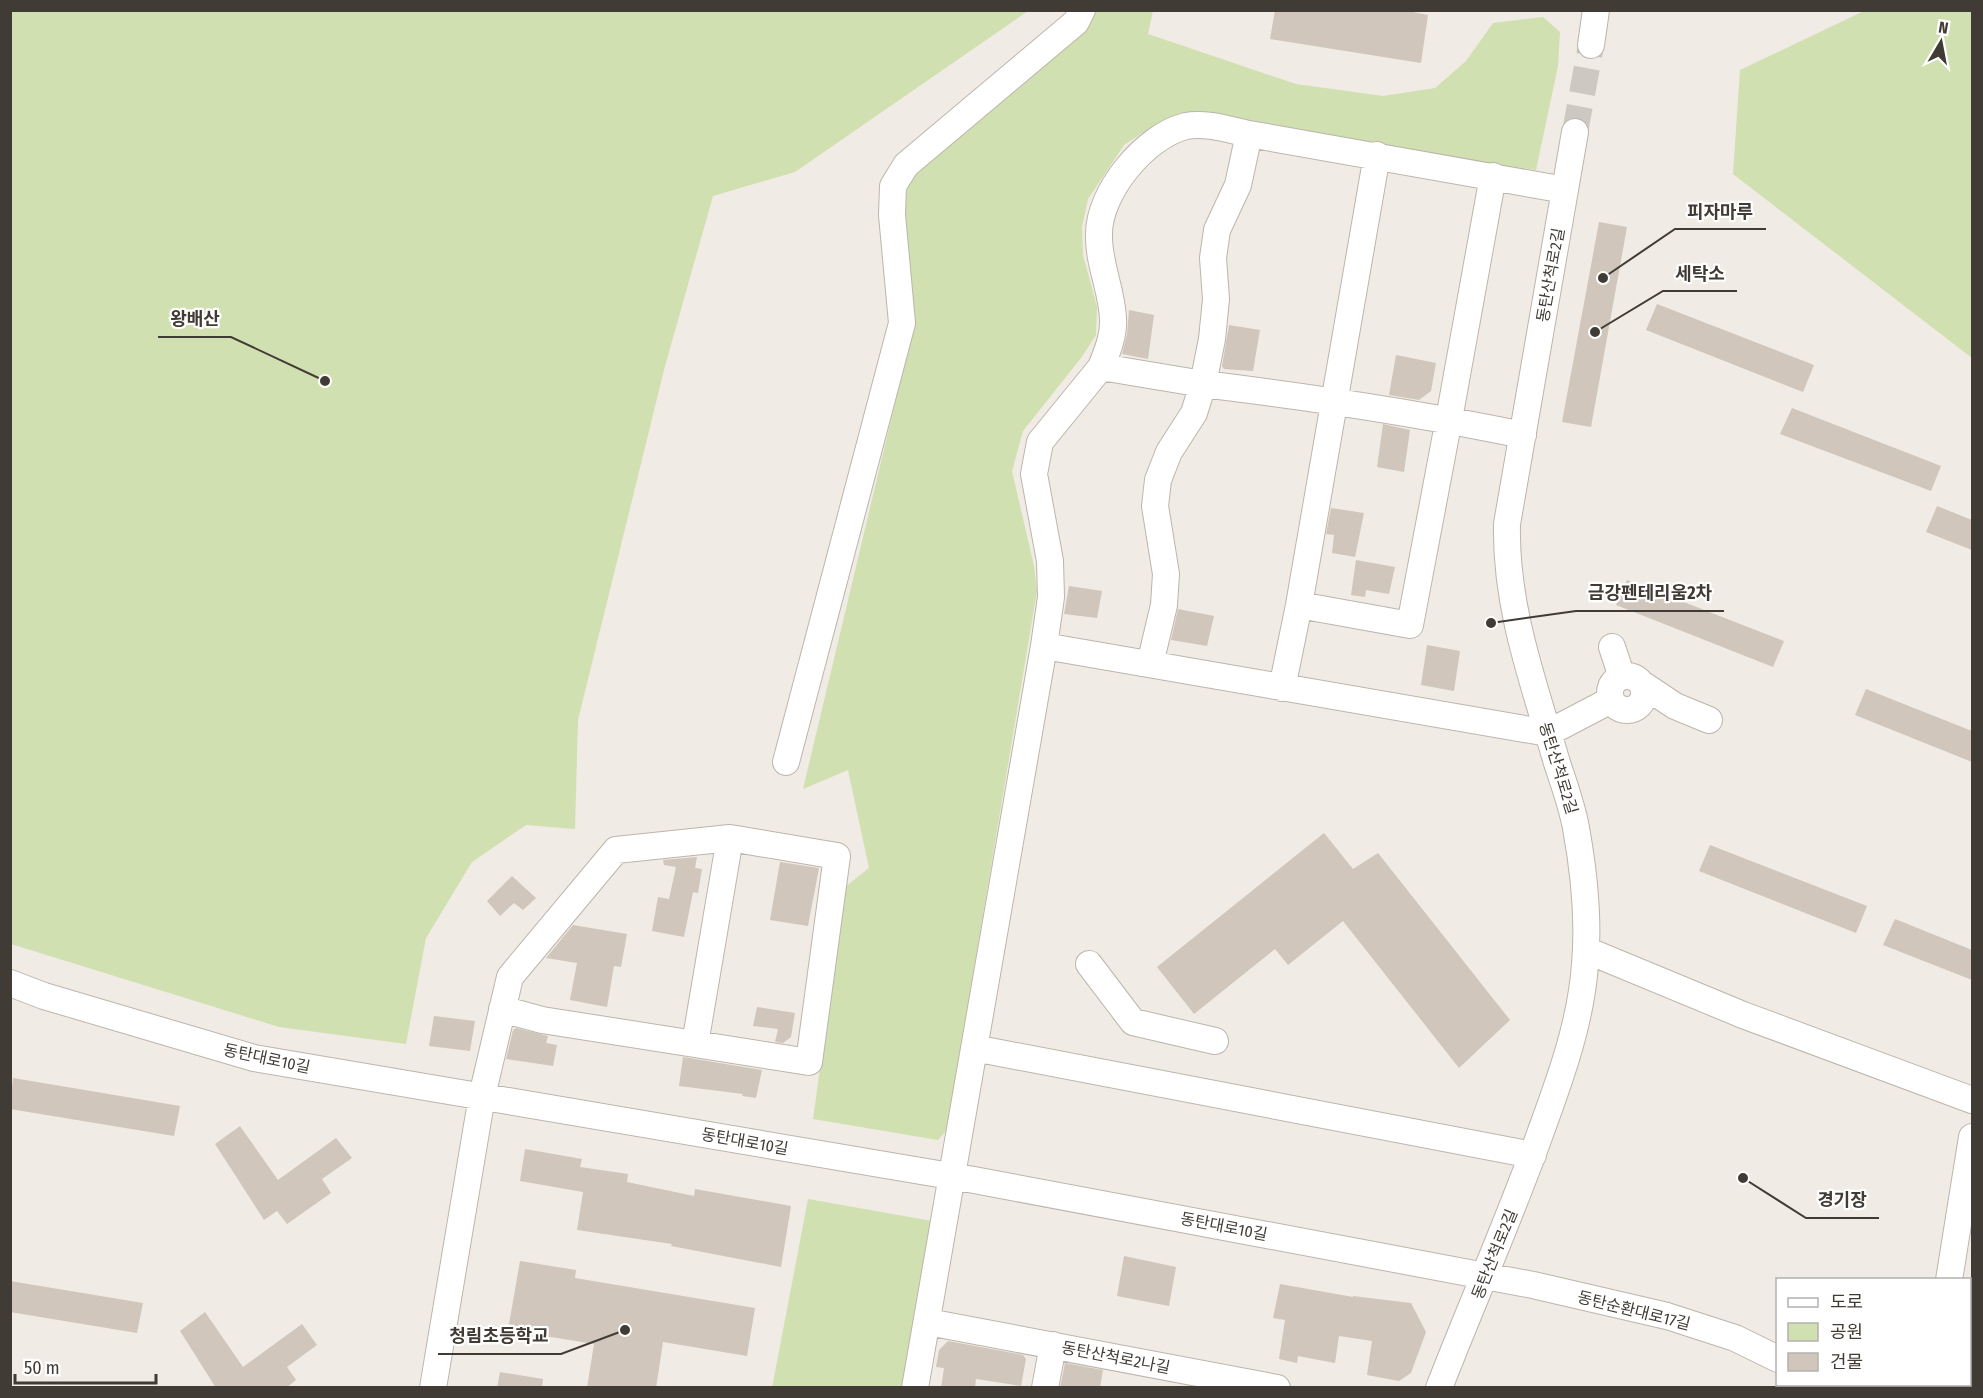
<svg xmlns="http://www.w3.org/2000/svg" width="1983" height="1398" font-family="'Fira Sans Condensed','Noto Sans KR',sans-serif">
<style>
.green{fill:#d0e0b1}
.building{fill:#d0c6bb}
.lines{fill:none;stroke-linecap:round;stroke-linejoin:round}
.minor-tunnel{stroke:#cdc8c1;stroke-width:26;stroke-dasharray:26 13;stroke-linecap:butt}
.minor-casing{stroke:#bdb5ab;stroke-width:28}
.minor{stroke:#fff;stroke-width:26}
.labels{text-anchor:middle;stroke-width:4.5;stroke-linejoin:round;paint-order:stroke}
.street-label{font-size:16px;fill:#413b35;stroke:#fff}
.leader{fill:none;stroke:#413b35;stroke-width:2}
.callout-dot{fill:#413b35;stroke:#fff;stroke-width:2}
.callout-label{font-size:18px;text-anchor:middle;font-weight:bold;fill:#413b35;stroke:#fff;stroke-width:4.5;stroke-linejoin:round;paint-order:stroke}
</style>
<rect width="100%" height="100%" fill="#f0ebe4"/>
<path class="green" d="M 11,10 L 1028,11 L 795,172 L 713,196 L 665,366 L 578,720 L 575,829 L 526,825 L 472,862 L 426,938 L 406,1044 L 279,1027 L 11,944 Z
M 1866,10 L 1972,11 L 1972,358 L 1733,174 L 1740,70 Z
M 1092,11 L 1153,11 L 1148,34 L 1296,84 L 1383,96 L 1435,88 L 1466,61 L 1493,23 L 1543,17 L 1560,32 L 1558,66 L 1536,170 L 1181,117 L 1150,128 L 1124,145 L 1088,199 L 1082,227 L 1083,255 L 1097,307 L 1096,335 L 1081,358 L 1023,431 L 1012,471 L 1034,566 L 1037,591 L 947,1130 L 938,1140 L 813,1119 L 845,887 L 869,868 L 848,770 L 803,789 L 911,336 L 901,200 L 906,177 Z
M 808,1199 L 932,1221 L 904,1387 L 772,1388 Z"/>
<path class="building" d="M 1275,10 L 1414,10 L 1413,12 L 1428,15 L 1421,63 L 1270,39 Z
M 1599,222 L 1627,227 L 1591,427 L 1562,422 Z
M 1657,304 L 1814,365 L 1803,392 L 1646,330 Z
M 1129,310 L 1154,315 L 1148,359 L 1122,354 L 1127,334 Z
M 1229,325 L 1260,330 L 1253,371 L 1224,369 L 1222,366 Z
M 1396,355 L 1436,363 L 1431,391 L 1419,400 L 1389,395 Z
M 1792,408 L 1941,466 L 1931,491 L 1780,434 Z
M 1383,424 L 1410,430 L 1404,472 L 1377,467 Z
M 1937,506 L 1972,520 L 1972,550 L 1926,532 Z
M 1331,508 L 1364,513 L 1355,557 L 1332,553 L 1334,535 L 1326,534 Z
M 1356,560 L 1395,567 L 1389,594 L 1366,590 L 1365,597 L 1351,595 Z
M 1627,580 L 1784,641 L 1773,667 L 1616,605 Z
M 1069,586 L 1102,591 L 1097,618 L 1064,614 Z
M 1178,609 L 1214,616 L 1207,646 L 1171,640 Z
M 1427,645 L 1460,651 L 1454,691 L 1421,685 Z
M 1866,689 L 1972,731 L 1972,762 L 1855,715 Z
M 1324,833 L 1353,869 L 1378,853 L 1510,1020 L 1459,1068 L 1343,921 L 1288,965 L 1275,949 L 1194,1014 L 1157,967 Z
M 1710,845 L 1867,906 L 1856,933 L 1699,871 Z
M 697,857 L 695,868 L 702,869 L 698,893 L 693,892 L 684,937 L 652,931 L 658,897 L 669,899 L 676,867 L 664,865 L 663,860 Z
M 780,862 L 819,868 L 808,926 L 770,920 Z
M 512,876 L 536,898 L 523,910 L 514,903 L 500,916 L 487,901 Z
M 1895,919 L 1972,950 L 1972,980 L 1883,945 Z
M 573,925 L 627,934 L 621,967 L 614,966 L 607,1007 L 570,1000 L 577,963 L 546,958 Z
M 757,1007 L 795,1013 L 791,1037 L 783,1043 L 775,1042 L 778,1029 L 753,1026 Z
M 434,1016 L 475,1021 L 470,1051 L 429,1046 Z
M 516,1028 L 548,1036 L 546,1043 L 557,1045 L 553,1066 L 506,1059 L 513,1030 Z
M 683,1057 L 762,1070 L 756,1098 L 742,1096 L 743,1094 L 679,1086 Z
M 13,1078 L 180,1106 L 174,1136 L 10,1109 Z
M 240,1126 L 278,1180 L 336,1138 L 352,1158 L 322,1179 L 331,1193 L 287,1224 L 277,1211 L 264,1220 L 215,1144 Z
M 525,1149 L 582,1159 L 580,1167 L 628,1174 L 627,1182 L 694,1196 L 695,1189 L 791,1206 L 781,1267 L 671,1246 L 672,1244 L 577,1230 L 583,1192 L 520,1181 Z
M 1124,1256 L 1176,1267 L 1169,1306 L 1117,1296 Z
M 520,1261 L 576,1270 L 575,1278 L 755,1308 L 747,1356 L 663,1342 L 656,1388 L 587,1388 L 594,1344 L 508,1330 Z
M 10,1281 L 143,1303 L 137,1333 L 10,1312 Z
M 1280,1284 L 1353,1297 L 1353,1296 L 1411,1303 L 1426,1332 L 1411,1373 L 1399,1381 L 1367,1375 L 1372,1341 L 1339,1336 L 1335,1363 L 1298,1356 L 1297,1363 L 1279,1359 L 1285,1320 L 1273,1318 Z
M 205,1312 L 243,1367 L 302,1324 L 317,1345 L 287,1367 L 296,1380 L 286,1388 L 216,1388 L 180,1331 Z
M 948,1341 L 1023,1355 L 1026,1359 L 1021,1386 L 976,1379 L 975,1388 L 941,1388 L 944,1368 L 936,1367 L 939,1350 Z
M 1065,1363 L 1103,1370 L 1100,1388 L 1060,1388 Z
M 500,1372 L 543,1379 L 542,1388 L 497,1388 Z"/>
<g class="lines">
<path class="minor-tunnel" d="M 1575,132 L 1591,45"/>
<defs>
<path id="minor" d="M 1591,45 L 1596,10
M 1101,367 C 1107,352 1114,336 1113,319 C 1112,290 1098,263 1099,234 C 1099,192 1145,136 1186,126 C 1205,122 1230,130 1249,134
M 1299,605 L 1410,625 L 1449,419 L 1493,176
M 1044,646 L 1051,597 L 1050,561 L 1034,474 L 1040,442 L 1101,367 L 1203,384 L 1212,339 L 1216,299 L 1213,258 L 1217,230 L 1238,185 L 1249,134 L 1565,190
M 1612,647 L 1622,677
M 1150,664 L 1164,605 L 1166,574 L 1155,506 L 1158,480 L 1169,452 L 1194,413 L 1203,384 C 1311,397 1417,413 1523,435
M1610 693a17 17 0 1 1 34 0a17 17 0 1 1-34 0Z
M 1642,684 L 1675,706 L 1709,720
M 1282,688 L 1299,605 L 1377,155
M 786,762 L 902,323 L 892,215 L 893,186 L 906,165 L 1076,22 L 1082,10
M 1586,950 L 1743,1015 L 1972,1100
M 1089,964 L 1133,1022 L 1215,1041
M 10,983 L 44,996 L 254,1058 L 974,1180 L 1533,1285 L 1667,1316 L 1735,1338 L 1778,1359
M 695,1044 L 730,838
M 974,1048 L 1533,1155
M 1949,1280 L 1972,1137
M 928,1322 L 1277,1388
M 1970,1345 L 1972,1352
M 1823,1384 L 1827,1388
M 433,1388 L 482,1096 L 510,977 L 616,850 L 730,838 L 837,856 L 809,1062 L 542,1020 L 502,1009
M 915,1388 L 1044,646 L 1548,733 L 1611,700
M 1045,1388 L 1053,1345
M 1439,1388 C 1472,1303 1509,1220 1540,1134 C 1560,1079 1581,1023 1585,964 C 1589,919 1584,872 1576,828 C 1572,806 1564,784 1557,763 C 1534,684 1505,607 1507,524 L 1575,132"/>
</defs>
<use href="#minor" class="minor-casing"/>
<use href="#minor" class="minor"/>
</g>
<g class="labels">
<g class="street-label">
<text transform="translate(1550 275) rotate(-80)" y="6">동탄산척로2길</text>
<text transform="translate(1559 768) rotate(73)" y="6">동탄산척로2길</text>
<text transform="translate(267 1058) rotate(12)" y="6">동탄대로10길</text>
<text transform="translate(745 1141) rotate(10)" y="6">동탄대로10길</text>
<text transform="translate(1224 1226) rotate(11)" y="6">동탄대로10길</text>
<text transform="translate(1494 1254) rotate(-68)" y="6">동탄산척로2길</text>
<text transform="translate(1634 1310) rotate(14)" y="6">동탄순환대로17길</text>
<text transform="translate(1116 1357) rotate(11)" y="6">동탄산척로2나길</text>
</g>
</g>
<path class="leader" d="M1603 278L1675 229H1766M1595 332L1663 291H1737M325 381L231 337H158M1491 623L1576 611H1724M1743 1178L1806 1218H1879M625 1330L561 1354H438"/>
<g class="callout-dot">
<circle cx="1603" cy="278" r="6"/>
<circle cx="1595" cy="332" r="6"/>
<circle cx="325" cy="381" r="6"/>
<circle cx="1491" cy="623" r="6"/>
<circle cx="1743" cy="1178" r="6"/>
<circle cx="625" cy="1330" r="6"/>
</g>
<g class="callout-label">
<text x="1720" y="218">피자마루</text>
<text x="1700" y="280">세탁소</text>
<text x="195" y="325">왕배산</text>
<text x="1650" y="599">금강펜테리움2차</text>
<text x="1842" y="1206">경기장</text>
<text x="499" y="1342">청림초등학교</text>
</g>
<rect width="1983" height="1398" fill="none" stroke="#413b35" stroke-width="24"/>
<rect x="1776" y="1278" width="195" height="108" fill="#ffffff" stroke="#b3b1ae" stroke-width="1.5"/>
<rect x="1788" y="1298" width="30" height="9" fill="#ffffff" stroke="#b3b1ae" stroke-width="1.5"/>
<text x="1830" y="1308" font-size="18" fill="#413b35">도로</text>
<rect x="1788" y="1323" width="30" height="18" fill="#d0e0b1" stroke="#b3b1ae" stroke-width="1.5"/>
<text x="1830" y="1338" font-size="18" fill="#413b35">공원</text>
<rect x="1788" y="1353" width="30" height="18" fill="#d0c6bb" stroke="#b3b1ae" stroke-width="1.5"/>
<text x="1830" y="1368" font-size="18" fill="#413b35">건물</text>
<g transform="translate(1941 42) rotate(10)" stroke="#ffffff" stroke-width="4.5" paint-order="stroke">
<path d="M0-4.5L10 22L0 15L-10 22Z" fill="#413b35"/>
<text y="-9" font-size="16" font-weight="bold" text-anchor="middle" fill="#413b35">N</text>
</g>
<path d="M15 1374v9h141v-9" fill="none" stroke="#413b35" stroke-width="3"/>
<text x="24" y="1374" font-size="18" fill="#413b35" stroke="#ffffff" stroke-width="4.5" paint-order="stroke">50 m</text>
</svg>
